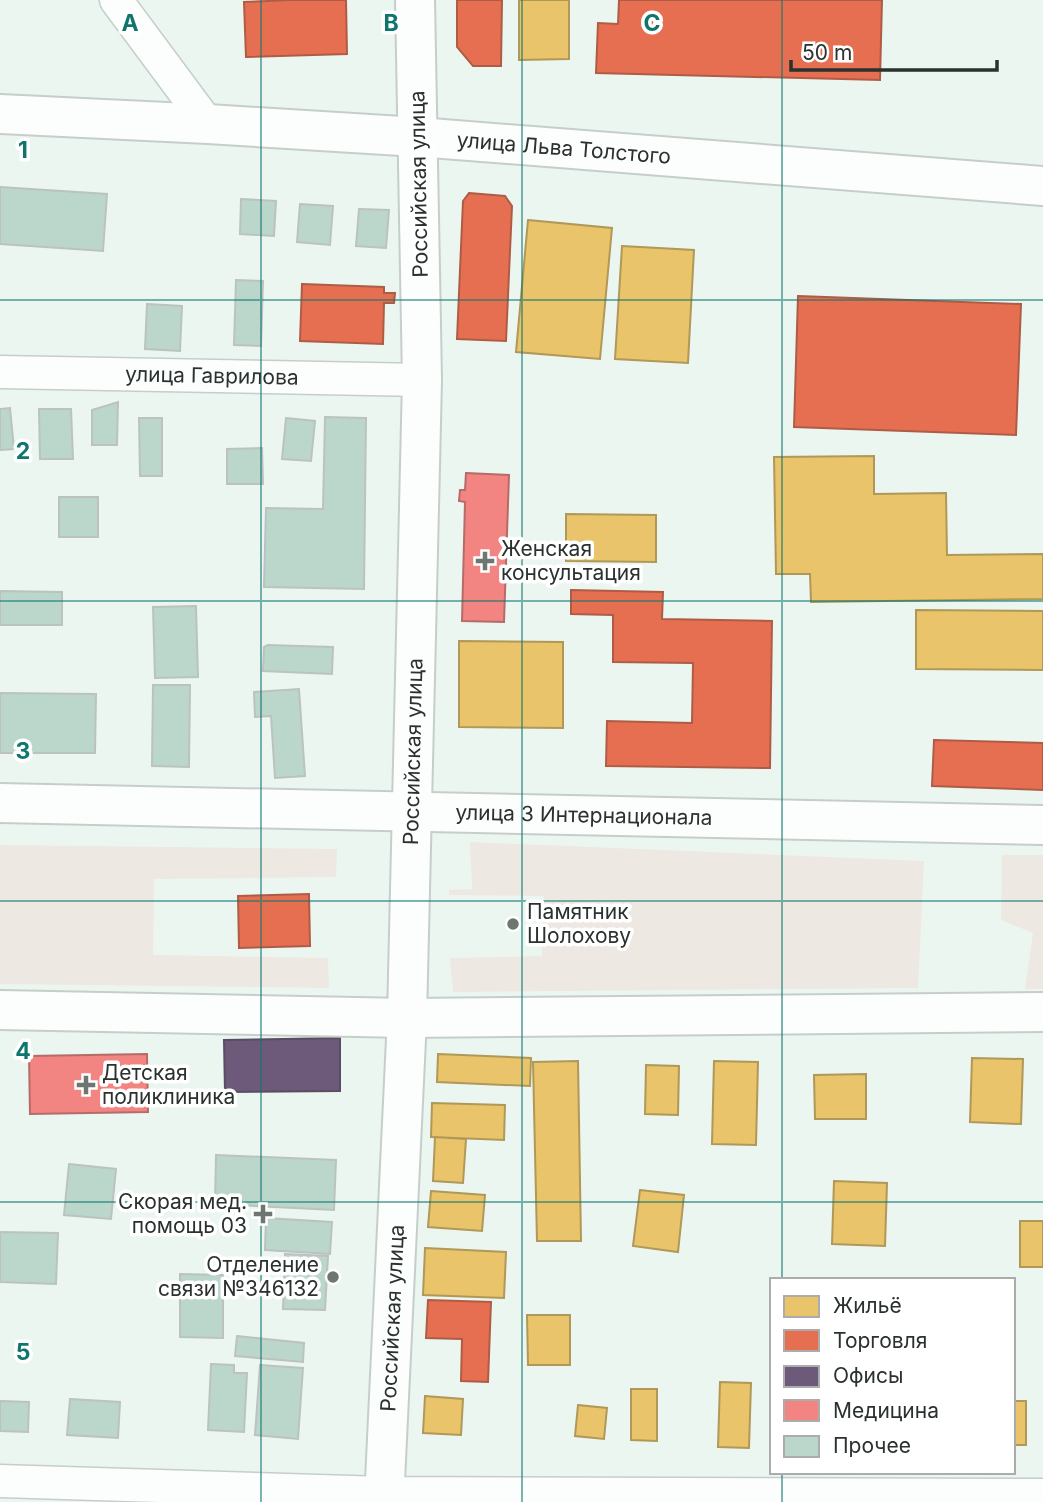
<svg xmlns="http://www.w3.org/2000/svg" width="1043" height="1502" font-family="Inter,sans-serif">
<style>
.green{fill:#eee8e2}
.homes{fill:#e9c46a;stroke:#b09858;stroke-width:2}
.shops{fill:#e76f51;stroke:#ae5c46;stroke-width:2}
.offices{fill:#6d597a;stroke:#594d63;stroke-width:2}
.health{fill:#f28482;stroke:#b66b69;stroke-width:2}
.building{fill:#bbd7cc;stroke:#bbc2bf;stroke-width:2}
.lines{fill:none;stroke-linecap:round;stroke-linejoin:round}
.street-casing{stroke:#c6ceca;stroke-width:35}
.secondary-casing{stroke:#c6ceca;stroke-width:42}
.street{stroke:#fcfefd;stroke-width:32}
.secondary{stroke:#fcfefd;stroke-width:38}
.grid{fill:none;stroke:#0f766e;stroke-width:2;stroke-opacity:0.55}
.poi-dot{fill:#6e7672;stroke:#fff;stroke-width:2.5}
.labels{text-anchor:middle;stroke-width:7;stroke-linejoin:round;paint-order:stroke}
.street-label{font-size:21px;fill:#2a312e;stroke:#fff}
.poi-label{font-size:21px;fill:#2a312e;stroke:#fff;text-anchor:start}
.grid-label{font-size:23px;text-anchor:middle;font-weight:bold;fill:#0f766e;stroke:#fff;stroke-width:7;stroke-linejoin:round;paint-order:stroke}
</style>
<rect width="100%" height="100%" fill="#ebf6f1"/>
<path class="green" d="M 470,842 L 924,861 L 918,988 L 453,992 L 450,958 L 542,956 L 544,896 L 449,895 L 449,890 L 472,889 Z
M 0,845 L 337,849 L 336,877 L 154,879 L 153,955 L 328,958 L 329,988 L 0,984 Z
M 1002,855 L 1043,855 L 1043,989 L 1025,989 L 1033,933 L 1001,920 Z"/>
<path class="homes" d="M 519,0 L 569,0 L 569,59 L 519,60 Z
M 528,220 L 612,228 L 600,359 L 516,352 Z
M 622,246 L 694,250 L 688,363 L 615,359 Z
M 874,456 L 874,494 L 946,493 L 947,555 L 1043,554 L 1043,599 L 811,602 L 810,574 L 776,574 L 774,457 Z
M 566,514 L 656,515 L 656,562 L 566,561 Z
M 916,610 L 1043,611 L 1043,670 L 916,669 Z
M 459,641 L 563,642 L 563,728 L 459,727 Z
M 438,1054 L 531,1058 L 530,1086 L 437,1082 Z
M 972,1058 L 1023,1059 L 1021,1124 L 970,1122 Z
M 578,1061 L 581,1241 L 537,1241 L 533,1062 Z
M 714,1061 L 758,1062 L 756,1145 L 712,1144 Z
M 646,1065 L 679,1066 L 678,1115 L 645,1114 Z
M 866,1074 L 866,1119 L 815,1119 L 814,1075 Z
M 432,1103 L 505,1105 L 504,1140 L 431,1137 Z
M 435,1137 L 466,1139 L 463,1183 L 433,1181 Z
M 834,1181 L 887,1183 L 885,1246 L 832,1244 Z
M 640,1190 L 684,1195 L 678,1252 L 633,1246 Z
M 431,1191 L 485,1195 L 482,1231 L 428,1227 Z
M 1020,1221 L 1043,1221 L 1043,1267 L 1020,1267 Z
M 425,1248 L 506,1252 L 504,1298 L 423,1295 Z
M 527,1315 L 570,1315 L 570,1365 L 528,1365 Z
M 720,1382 L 751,1383 L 749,1448 L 718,1447 Z
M 631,1389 L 657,1389 L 657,1441 L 631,1440 Z
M 425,1396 L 463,1399 L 461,1435 L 423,1433 Z
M 1013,1401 L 1026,1401 L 1026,1445 L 1013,1445 Z
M 578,1405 L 607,1408 L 604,1439 L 575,1436 Z"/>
<path class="shops" d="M 291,0 L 346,0 L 347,54 L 246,57 L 244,2 Z
M 457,0 L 502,0 L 501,66 L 473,66 L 457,47 Z
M 619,0 L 882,0 L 880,80 L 596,73 L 598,23 L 618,24 Z
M 469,193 L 505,196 L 512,206 L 506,341 L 457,339 L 463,201 Z
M 302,284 L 384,287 L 384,293 L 395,293 L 394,303 L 384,303 L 383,344 L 300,341 Z
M 798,296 L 1021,304 L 1016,435 L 794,427 Z
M 571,590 L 663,592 L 662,619 L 772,621 L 770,768 L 606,766 L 607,721 L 692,723 L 693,663 L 613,662 L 613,615 L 571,614 Z
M 934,740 L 1043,743 L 1043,790 L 932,786 Z
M 309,894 L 310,946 L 239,948 L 238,896 Z
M 428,1300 L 491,1302 L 488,1382 L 461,1381 L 462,1339 L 426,1338 Z"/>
<path class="offices" d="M 340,1038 L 340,1091 L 225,1092 L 224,1040 Z"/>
<path class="health" d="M 466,473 L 509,475 L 504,622 L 462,621 L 465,502 L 459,501 L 460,490 L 465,490 Z
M 147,1054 L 148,1112 L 30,1114 L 29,1056 Z"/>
<path class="building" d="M 0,187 L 107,194 L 103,251 L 0,244 Z
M 241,199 L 276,201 L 274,236 L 240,234 Z
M 300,204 L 333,206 L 330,245 L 297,242 Z
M 359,209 L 389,210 L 386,248 L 356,246 Z
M 236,280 L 263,281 L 261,346 L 234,345 Z
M 147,304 L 182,306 L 180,351 L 145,349 Z
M 118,402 L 117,445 L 92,445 L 92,410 Z
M 10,408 L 14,449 L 0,450 L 0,409 Z
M 39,409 L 71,409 L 73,459 L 40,459 Z
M 325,417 L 366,418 L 364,589 L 264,587 L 266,508 L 323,509 Z
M 139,418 L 162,418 L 162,476 L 140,476 Z
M 286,418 L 315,421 L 311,461 L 282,459 Z
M 262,448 L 263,484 L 227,484 L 227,449 Z
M 59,497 L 98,497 L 98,537 L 59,537 Z
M 0,591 L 62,592 L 62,625 L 0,625 Z
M 196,606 L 198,677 L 155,678 L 153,607 Z
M 268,645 L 333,647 L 332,674 L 263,671 L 264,647 Z
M 153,685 L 190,685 L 189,767 L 152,766 Z
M 299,689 L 305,776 L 275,778 L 271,716 L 255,717 L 254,692 Z
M 0,693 L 96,694 L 95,753 L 0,753 Z
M 216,1155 L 336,1160 L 334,1210 L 215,1204 Z
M 69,1164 L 116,1169 L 111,1219 L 64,1215 Z
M 266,1218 L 332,1222 L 330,1254 L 265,1250 Z
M 0,1232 L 58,1233 L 56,1284 L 0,1282 Z
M 285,1254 L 328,1256 L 325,1310 L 283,1309 Z
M 180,1274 L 223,1275 L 223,1338 L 180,1337 Z
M 237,1336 L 304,1343 L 303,1362 L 235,1356 Z
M 211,1364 L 234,1365 L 234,1373 L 247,1373 L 244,1432 L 208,1430 Z
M 260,1365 L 303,1368 L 298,1439 L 255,1435 Z
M 70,1399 L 120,1402 L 118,1438 L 67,1435 Z
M 0,1401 L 29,1402 L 28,1432 L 0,1431 Z"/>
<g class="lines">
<defs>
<g id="street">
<path d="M 116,0 L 208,124"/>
<path id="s1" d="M 0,372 L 422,380"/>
<path d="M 0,1481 L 384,1493 L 1043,1495"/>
</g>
<g id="secondary">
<path id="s2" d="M 0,114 L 208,124 L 418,137 L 1043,186"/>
<path id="s3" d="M 0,803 L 1043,825"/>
<path d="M 0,1010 L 407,1018 L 1043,1012"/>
<path id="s4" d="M 384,1502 L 407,1018 L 422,380 L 415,0"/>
</g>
</defs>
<use href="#street" class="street-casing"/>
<use href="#secondary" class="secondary-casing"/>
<use href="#street" class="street"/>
<use href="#secondary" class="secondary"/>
</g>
<path class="grid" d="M 261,0 L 261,1502M 522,0 L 522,1502M 782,0 L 782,1280M 0,300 L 1043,300M 0,601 L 1043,601M 0,901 L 1043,901M 0,1202 L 1043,1202M 782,1472 L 782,1502"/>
<g class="poi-dot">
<path d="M481.5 550.5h7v7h7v7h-7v7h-7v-7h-7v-7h7z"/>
<circle cx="513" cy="924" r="7"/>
<path d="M82.5 1074.5h7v7h7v7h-7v7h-7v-7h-7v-7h7z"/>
<path d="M259.5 1203.5h7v7h7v7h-7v7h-7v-7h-7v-7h7z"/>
<circle cx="333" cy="1277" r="7"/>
</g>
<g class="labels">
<g class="street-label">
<text dy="7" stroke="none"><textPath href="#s2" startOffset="565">улица Льва Толстого</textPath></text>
<text transform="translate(419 184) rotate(-91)" y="7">Российская улица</text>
<text dy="7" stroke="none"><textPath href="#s1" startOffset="212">улица Гаврилова</textPath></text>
<text dy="7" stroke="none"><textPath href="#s4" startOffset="751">Российская улица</textPath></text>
<text dy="7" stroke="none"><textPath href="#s3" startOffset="584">улица 3 Интернационала</textPath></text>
<text dy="7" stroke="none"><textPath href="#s4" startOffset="184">Российская улица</textPath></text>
</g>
<g class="poi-label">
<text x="501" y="556">Женская<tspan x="501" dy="24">консультация</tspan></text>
<text x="527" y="919">Памятник<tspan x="527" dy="24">Шолохову</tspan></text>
<text x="102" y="1080">Детская<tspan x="102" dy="24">поликлиника</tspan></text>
<text x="247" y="1209" text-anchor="end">Скорая мед.<tspan x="247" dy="24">помощь 03</tspan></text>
<text x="319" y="1272" text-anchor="end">Отделение<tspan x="319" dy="24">связи №346132</tspan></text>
</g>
</g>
<g class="grid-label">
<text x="130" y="31">A</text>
<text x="391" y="31">B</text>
<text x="652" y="31">C</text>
<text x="23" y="158">1</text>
<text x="23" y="459">2</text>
<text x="23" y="759">3</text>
<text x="23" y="1059">4</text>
<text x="23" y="1360">5</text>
</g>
<rect x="770" y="1278" width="245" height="196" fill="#ffffff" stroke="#aaadab" stroke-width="2"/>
<rect x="784" y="1296" width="35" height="21" fill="#e9c46a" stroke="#aaadab" stroke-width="2"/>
<text x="833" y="1313" font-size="21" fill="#2a312e">Жильё</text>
<rect x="784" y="1330" width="35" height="21" fill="#e76f51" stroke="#aaadab" stroke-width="2"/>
<text x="833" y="1348" font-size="21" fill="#2a312e">Торговля</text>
<rect x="784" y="1366" width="35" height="21" fill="#6d597a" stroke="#aaadab" stroke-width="2"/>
<text x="833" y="1383" font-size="21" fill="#2a312e">Офисы</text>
<rect x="784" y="1400" width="35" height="21" fill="#f28482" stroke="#aaadab" stroke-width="2"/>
<text x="833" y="1418" font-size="21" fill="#2a312e">Медицина</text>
<rect x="784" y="1436" width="35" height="21" fill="#bbd7cc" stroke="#aaadab" stroke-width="2"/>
<text x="833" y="1453" font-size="21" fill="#2a312e">Прочее</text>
<path d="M791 60v10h206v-10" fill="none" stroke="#2a312e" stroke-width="3.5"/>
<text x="802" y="60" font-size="21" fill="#2a312e" stroke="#ffffff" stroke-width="5" paint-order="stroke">50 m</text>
</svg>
